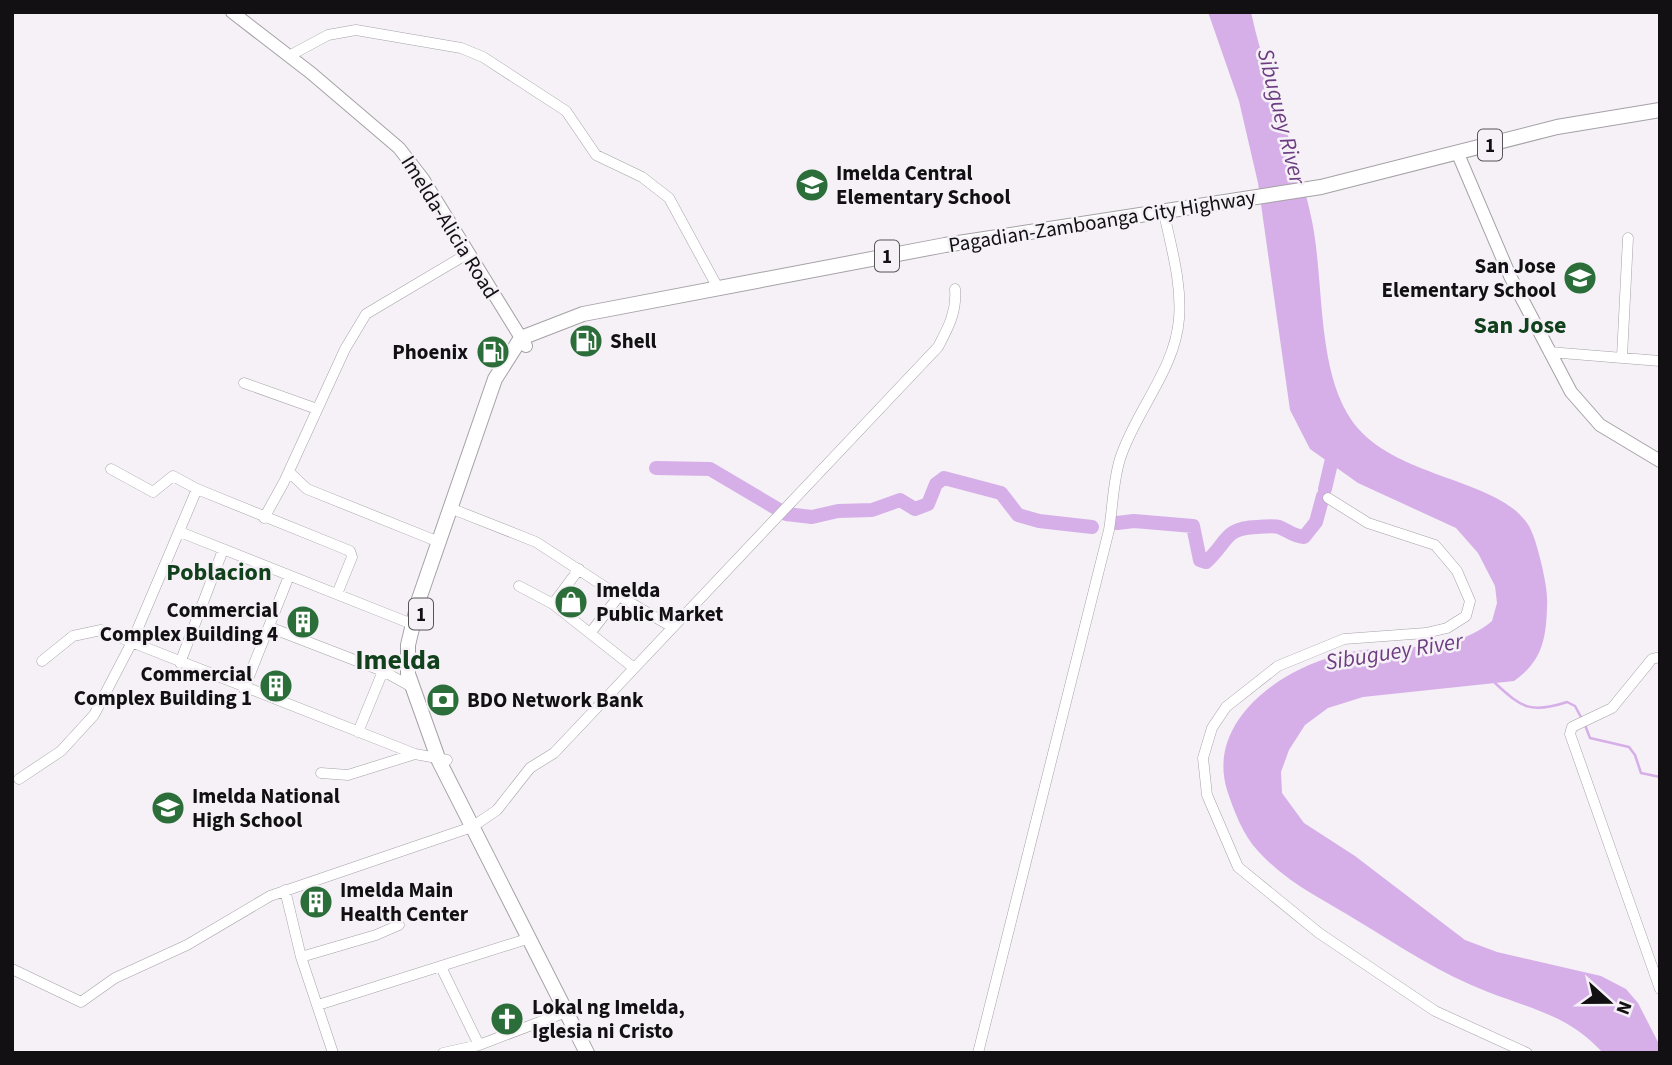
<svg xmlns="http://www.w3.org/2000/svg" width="1672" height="1065" font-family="'Source Sans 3',sans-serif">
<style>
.water{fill:#d6afe8}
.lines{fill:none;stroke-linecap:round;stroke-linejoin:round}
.stream{stroke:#d6afe8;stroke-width:2.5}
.river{stroke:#d6afe8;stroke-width:14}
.minor-casing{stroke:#a5a2a6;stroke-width:11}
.major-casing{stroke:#a5a2a6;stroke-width:14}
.highway-casing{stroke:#a5a2a6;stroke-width:16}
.minor{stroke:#fff;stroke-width:10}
.major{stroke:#fff;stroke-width:12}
.highway{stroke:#fff;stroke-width:14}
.labels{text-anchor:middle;stroke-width:5;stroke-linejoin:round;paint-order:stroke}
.shield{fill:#f5f1f7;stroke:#565457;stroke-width:2}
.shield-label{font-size:19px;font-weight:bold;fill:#121012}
.poi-label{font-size:21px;font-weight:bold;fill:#121012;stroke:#f5f1f7;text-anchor:start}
.street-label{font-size:21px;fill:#121012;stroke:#f5f1f7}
.water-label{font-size:23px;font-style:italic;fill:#6d3d82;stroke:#f5f1f7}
.quarter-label{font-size:24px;font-weight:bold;fill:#11401c;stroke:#f5f1f7}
.district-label{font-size:28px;font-weight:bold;fill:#11401c;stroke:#f5f1f7}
</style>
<rect width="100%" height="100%" fill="#f5f1f7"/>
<path class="water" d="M 1208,12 L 1251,12 C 1266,83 1298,152 1312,221 C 1324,281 1317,360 1347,413 C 1385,480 1498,475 1529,526 C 1535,537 1539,554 1542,566 C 1545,581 1548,594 1547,608 C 1546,641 1541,662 1514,681 L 1363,697 L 1328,708 L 1305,725 L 1289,750 L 1281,772 L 1282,793 L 1304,823 L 1355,856 L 1465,940 L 1497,952 L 1601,976 L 1626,989 L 1638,1003 L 1659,1044 L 1660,1053 L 1603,1053 C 1570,1016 1532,1009 1488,992 C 1441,974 1401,947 1358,921 C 1321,898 1288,884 1258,851 C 1243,835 1234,811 1227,790 C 1214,747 1238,711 1272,686 C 1289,673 1313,662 1334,656 C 1386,640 1447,659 1492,621 L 1497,603 L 1495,586 L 1478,553 L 1456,528 L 1358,483 L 1310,449 L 1290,410 L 1258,183 L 1239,101 Z"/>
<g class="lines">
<path class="stream" d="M 1495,683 C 1522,708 1531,714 1567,702 L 1575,706 L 1582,719
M 1585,725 L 1590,738 L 1629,747 L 1635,755 L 1641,773 L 1660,777"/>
<path class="river" d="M 656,468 L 710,469 L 786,514 L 812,517 L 838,511 L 872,510 L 900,500 L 915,509 L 928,504 L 936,484 L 944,478 L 1001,493 L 1018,515 L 1039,521 L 1092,527
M 1325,489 L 1335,446
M 1117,523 L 1134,521 L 1193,526 L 1200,560 L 1206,562 C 1228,542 1224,528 1257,527 C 1264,527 1273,525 1279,527 C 1289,531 1293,536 1304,537 L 1316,522 L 1323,496"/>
<defs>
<path id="minor" d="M 289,56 L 328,35 L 356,30 L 461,48 L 483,57 L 566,111 L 596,155 L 642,177 L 669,198 L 718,288
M 1549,352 L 1660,361
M 1622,357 L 1628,238
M 244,383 L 317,409
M 111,469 L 153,492 L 173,476 L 197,489 L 350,551 L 352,557 L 337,594
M 289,472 L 307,489 L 439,542
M 1328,498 L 1368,523 L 1435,545 L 1457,571 L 1470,601 L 1466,616 L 1447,628 L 1426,633 L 1344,639 L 1278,666 L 1226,707 L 1212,728 L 1203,758 L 1207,795 L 1238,867 L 1319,933 L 1435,1011 L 1527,1053
M 455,510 L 536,542 L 619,596 L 591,632
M 264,518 L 284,482 L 345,349 L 366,314 L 467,254
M 180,532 L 417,626
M 519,586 L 553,604 L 634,668
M 619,596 L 672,627
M 553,604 L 579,569
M 269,627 L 383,671 L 410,686
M 1660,657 L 1652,659 L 1612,708 L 1572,727 L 1570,734 L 1660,989
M 42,661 L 73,636 L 101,630 L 415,754 L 447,760
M 180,663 L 223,550
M 244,689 L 289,576
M 358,732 L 383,671
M 321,773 L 348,775 L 415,754
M 19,779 L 61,751 L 94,715 L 132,642 L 197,489
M 285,890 L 301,957 L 333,1053
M 301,957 L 376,935 L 399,925
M 441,967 L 479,1045
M 12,969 L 81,1002 L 115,978 L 187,945 L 270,896 L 472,827 L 497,810 L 530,768 L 554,753 L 938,347 C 948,328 957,312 955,289
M 318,1005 L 530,938
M 443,1053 L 479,1045 L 566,1012
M 978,1053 L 1109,530 C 1113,506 1113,478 1121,456 C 1137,409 1175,369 1179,319 C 1182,283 1171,247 1164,213"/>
<path id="major" d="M 232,12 L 311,73 L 399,148 L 423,179 L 526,346
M 1458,154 L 1510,276 L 1571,392 L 1600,425 L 1660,461"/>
<path id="highway" d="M 587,1053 L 439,761 L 408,674 L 408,645 L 419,599 L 495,379 L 521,338 L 583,314 L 945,245 L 1321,187 L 1557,127 L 1660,110"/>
</defs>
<use href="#minor" class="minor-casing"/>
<use href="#major" class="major-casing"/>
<use href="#highway" class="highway-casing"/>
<use href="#minor" class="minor"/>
<use href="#major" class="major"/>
<use href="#highway" class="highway"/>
</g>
<defs>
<symbol id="school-disc" viewBox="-11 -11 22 22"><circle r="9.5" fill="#2b6e39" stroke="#f5f1f7"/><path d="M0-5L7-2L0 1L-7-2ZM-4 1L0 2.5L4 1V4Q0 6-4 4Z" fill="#fff"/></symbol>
<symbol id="fuel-disc" viewBox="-11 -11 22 22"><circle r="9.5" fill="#2b6e39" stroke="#f5f1f7"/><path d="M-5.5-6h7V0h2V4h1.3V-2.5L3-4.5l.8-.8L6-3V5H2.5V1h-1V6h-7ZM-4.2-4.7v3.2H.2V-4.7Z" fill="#fff"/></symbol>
<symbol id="shop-disc" viewBox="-11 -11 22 22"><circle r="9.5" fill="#2b6e39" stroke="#f5f1f7"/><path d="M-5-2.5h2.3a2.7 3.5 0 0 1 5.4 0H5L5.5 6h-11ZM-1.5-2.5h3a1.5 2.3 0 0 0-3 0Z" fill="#fff"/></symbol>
<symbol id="building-disc" viewBox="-11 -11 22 22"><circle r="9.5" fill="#2b6e39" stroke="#f5f1f7"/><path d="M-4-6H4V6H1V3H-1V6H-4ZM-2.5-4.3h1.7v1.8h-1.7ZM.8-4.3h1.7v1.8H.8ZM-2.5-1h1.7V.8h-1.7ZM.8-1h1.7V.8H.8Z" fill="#fff"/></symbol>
<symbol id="bank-disc" viewBox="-11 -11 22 22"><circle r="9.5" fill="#2b6e39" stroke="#f5f1f7"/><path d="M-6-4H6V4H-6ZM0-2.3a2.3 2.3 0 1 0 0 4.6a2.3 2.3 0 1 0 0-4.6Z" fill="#fff"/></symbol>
<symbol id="church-disc" viewBox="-11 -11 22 22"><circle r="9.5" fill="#2b6e39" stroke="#f5f1f7"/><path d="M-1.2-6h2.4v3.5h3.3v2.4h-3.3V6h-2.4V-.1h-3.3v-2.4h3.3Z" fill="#fff"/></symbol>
</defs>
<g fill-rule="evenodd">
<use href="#school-disc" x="793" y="166" width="38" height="38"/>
<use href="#school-disc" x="1561" y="259" width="38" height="38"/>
<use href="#fuel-disc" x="567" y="322" width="38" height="38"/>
<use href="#fuel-disc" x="474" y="333" width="38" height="38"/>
<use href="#shop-disc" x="552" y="583" width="38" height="38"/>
<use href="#building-disc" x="284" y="603" width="38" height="38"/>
<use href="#building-disc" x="257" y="667" width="38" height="38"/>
<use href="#bank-disc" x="424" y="681" width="38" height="38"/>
<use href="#school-disc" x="149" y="789" width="38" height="38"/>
<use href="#building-disc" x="297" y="883" width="38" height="38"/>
<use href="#church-disc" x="488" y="1000" width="38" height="38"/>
</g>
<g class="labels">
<g class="shield">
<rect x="1478" y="129.5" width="24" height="31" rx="5"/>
<rect x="875" y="240.5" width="24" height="31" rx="5"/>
<rect x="409" y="598.5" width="24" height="31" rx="5"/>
</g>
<g class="shield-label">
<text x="1490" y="152">1</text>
<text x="887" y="263">1</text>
<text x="421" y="621">1</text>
</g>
<g class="poi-label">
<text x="836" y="180">Imelda Central<tspan x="836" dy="24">Elementary School</tspan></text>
<text x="1556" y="273" text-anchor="end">San Jose<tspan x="1556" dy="24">Elementary School</tspan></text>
<text x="610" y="348">Shell</text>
<text x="468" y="359" text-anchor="end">Phoenix</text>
<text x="596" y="597">Imelda<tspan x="596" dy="24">Public Market</tspan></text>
<text x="278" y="617" text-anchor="end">Commercial<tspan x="278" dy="24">Complex Building 4</tspan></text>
<text x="252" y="681" text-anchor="end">Commercial<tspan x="252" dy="24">Complex Building 1</tspan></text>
<text x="467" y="707">BDO Network Bank</text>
<text x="192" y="803">Imelda National<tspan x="192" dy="24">High School</tspan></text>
<text x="340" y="897">Imelda Main<tspan x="340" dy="24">Health Center</tspan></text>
<text x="532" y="1014">Lokal ng Imelda,<tspan x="532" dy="24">Iglesia ni Cristo</tspan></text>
</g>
<g class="street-label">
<text transform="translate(1102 221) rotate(-9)" y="7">Pagadian-Zamboanga City Highway</text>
<text transform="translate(450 227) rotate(58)" y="7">Imelda-Alicia Road</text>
</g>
<g class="water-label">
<text transform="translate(1282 116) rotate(76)" y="8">Sibuguey River</text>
<text transform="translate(1394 651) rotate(-9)" y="8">Sibuguey River</text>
</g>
<g class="quarter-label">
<text x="1520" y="333">San Jose</text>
<text x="219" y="580">Poblacion</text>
</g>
<g class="district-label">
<text x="398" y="669">Imelda</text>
</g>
</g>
<rect width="1672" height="1065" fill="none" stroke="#121012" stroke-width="28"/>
<g transform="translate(1609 1002) rotate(111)" stroke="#f5f1f7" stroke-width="5" paint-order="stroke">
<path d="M0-5L12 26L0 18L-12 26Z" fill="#121012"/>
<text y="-10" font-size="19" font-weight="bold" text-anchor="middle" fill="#121012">N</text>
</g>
</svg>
